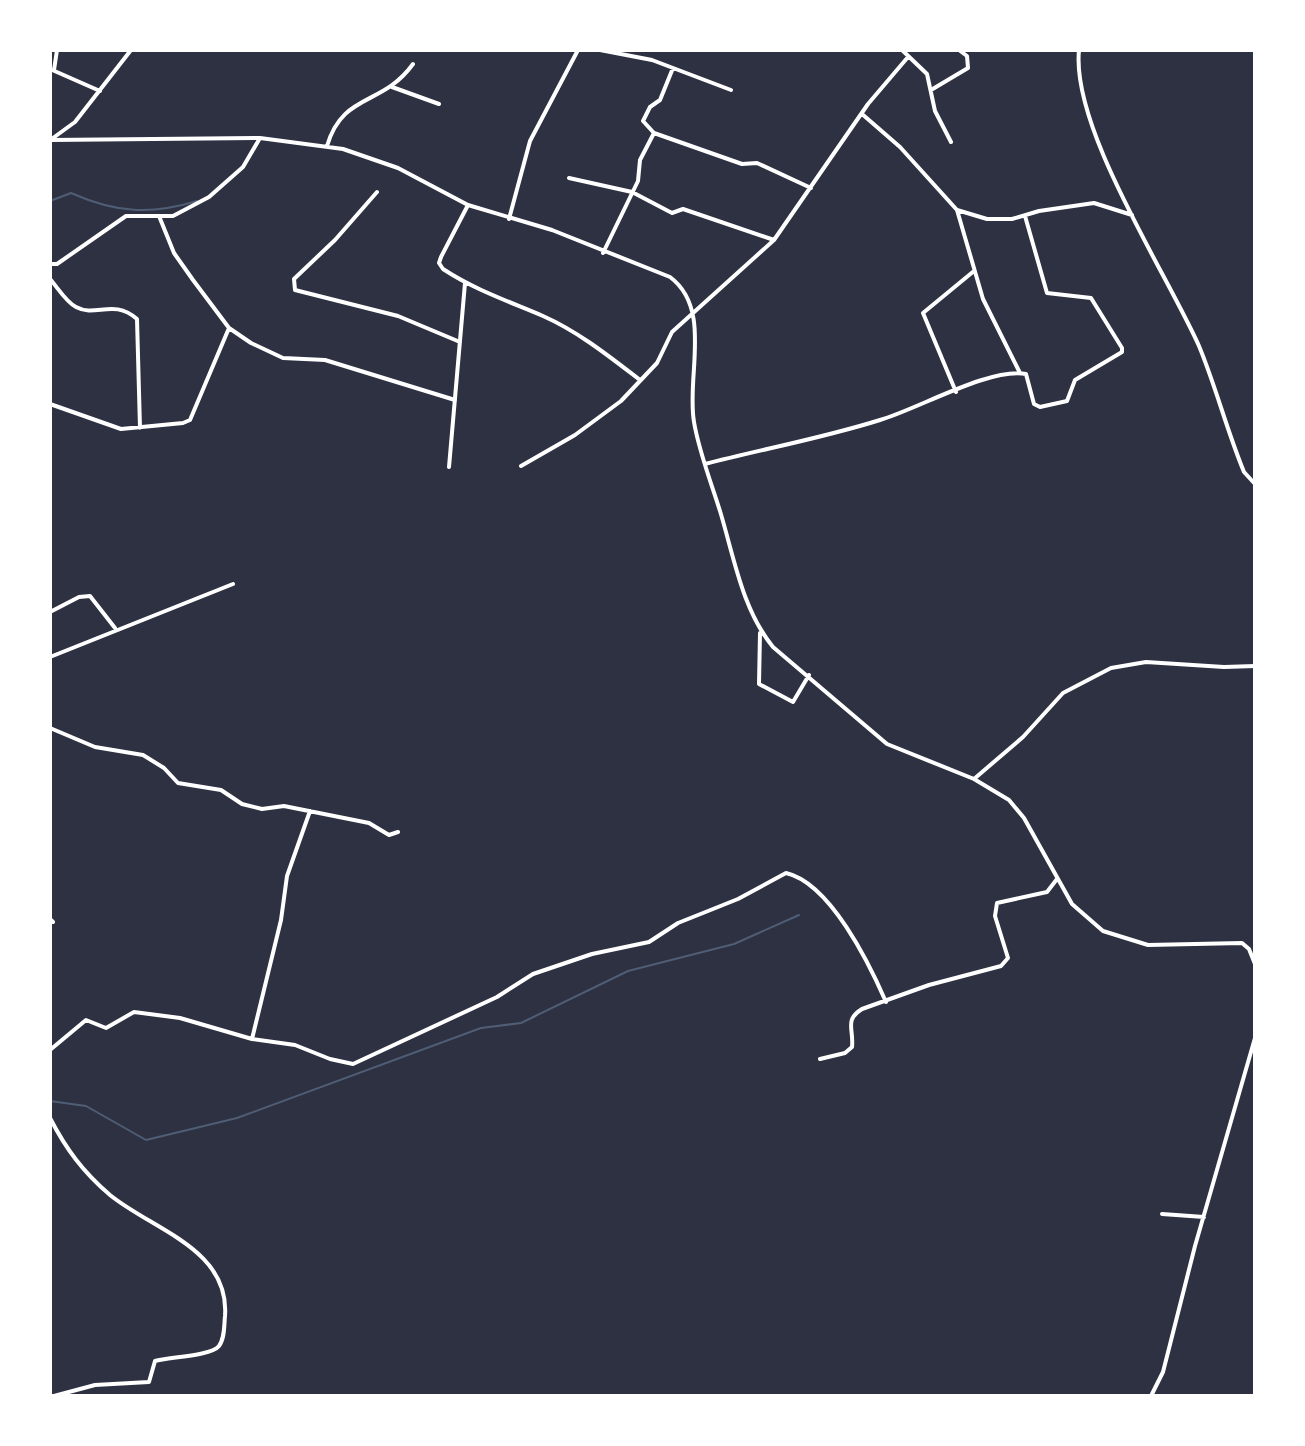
<svg xmlns="http://www.w3.org/2000/svg" width="1305" height="1446" font-family="Lato,sans-serif">
<style>
.lines{fill:none;stroke-linecap:round;stroke-linejoin:round}
.stream{stroke:#4f5d75;stroke-width:2}
.minor{stroke:#fff;stroke-width:4}
</style>
<rect width="100%" height="100%" fill="#2d3142"/>
<g class="lines">
<path class="stream" d="M 50,201 L 71,193 C 116,213 151,215 197,201
M 50,1101 L 86,1106 L 146,1140 L 237,1118 L 481,1028 L 521,1023 L 628,971 L 734,944 L 799,915"/>
<path class="minor" d="M 600,50 L 652,60 L 731,90
M 902,50 L 927,74 L 935,111 L 951,142
M 1079,50 C 1071,128 1166,272 1199,346 C 1216,387 1227,431 1244,472 L 1255,484
M 50,69 L 100,91
M 54,70 L 57,50
M 392,87 L 439,104
M 931,90 L 968,68 L 967,56 L 959,50
M 862,114 L 900,147 L 957,210 L 987,219 L 1012,219 L 1039,211 L 1094,203 L 1132,215
M 654,133 L 643,121 L 650,107 L 660,100 L 673,68
M 53,138 L 75,122 L 131,50
M 50,140 L 260,138 L 343,149 L 398,168 L 468,205 L 552,230 L 670,277 C 713,309 686,377 694,422 C 699,452 711,482 720,511 C 734,557 742,609 773,647 L 887,744 L 974,779 L 1009,800 L 1024,818 L 1072,904 L 1103,931 L 1148,945 L 1242,943 L 1249,949 L 1255,964
M 327,146 C 343,92 382,107 413,64
M 569,178 L 632,192 L 672,213 L 683,209 L 774,240
M 377,192 L 335,240 L 294,279 L 295,290 L 398,316 L 460,342
M 468,205 L 441,257 L 439,263 L 443,269 C 475,290 508,301 543,316 C 579,332 610,357 640,380
M 957,210 L 983,299 L 1020,373
M 159,216 L 174,253 L 193,280 L 229,328 L 251,343 L 283,358 L 325,360 L 455,400
M 509,219 L 530,141 L 578,50
M 603,253 L 638,181 L 640,160 L 654,133 L 742,164 L 757,163 L 811,188
M 50,264 L 57,264 L 126,216 L 173,216 L 209,197 L 243,167 L 260,138
M 50,279 C 58,288 66,302 76,307 C 96,318 113,298 137,319 L 140,428
M 956,392 L 923,313 L 974,271
M 50,404 L 121,429 L 183,423 L 190,420 L 229,328
M 705,464 C 763,449 823,438 880,420 C 918,409 990,367 1026,374 L 1034,404 L 1040,407 L 1067,401 L 1075,380 L 1122,352 L 1122,348 L 1091,298 L 1047,293 L 1025,216
M 521,466 L 575,435 L 621,401 L 657,363 L 672,332 L 774,240 L 868,104 L 908,57
M 449,467 L 465,283
M 50,612 L 79,597 L 90,596 L 115,628
M 760,633 L 759,684 L 793,702 L 809,675
M 50,657 L 233,584
M 50,728 L 95,747 L 143,755 L 164,768 L 178,783 L 221,790 L 242,804 L 262,809 L 284,806 L 369,823 L 389,835 L 398,832
M 974,779 L 1023,737 L 1063,693 L 1111,668 L 1146,662 L 1224,667 L 1255,666
M 50,919 L 53,922
M 252,1039 L 281,920 L 287,876 L 310,811
M 50,1050 L 86,1020 L 106,1028 L 134,1012 L 180,1018 L 252,1039 L 295,1045 L 330,1059 L 353,1064 L 497,997 L 533,974 L 592,954 L 649,942 L 678,923 L 738,899 L 786,873 C 830,883 869,963 886,1002
M 820,1059 L 845,1053 L 852,1047 C 854,1029 844,1020 862,1009 L 929,985 L 1001,966 L 1008,958 L 995,916 L 997,903 L 1047,892 L 1057,879
M 50,1118 C 66,1149 83,1172 110,1195 C 153,1230 230,1249 225,1316 C 224,1325 225,1338 219,1346 C 211,1356 169,1357 155,1361 L 149,1382 L 95,1385 L 54,1396
M 1162,1214 L 1204,1217
M 1151,1396 L 1163,1372 L 1195,1246 L 1255,1038"/>
</g>
<rect width="1305" height="1446" fill="none" stroke="#ffffff" stroke-width="104"/>
</svg>
